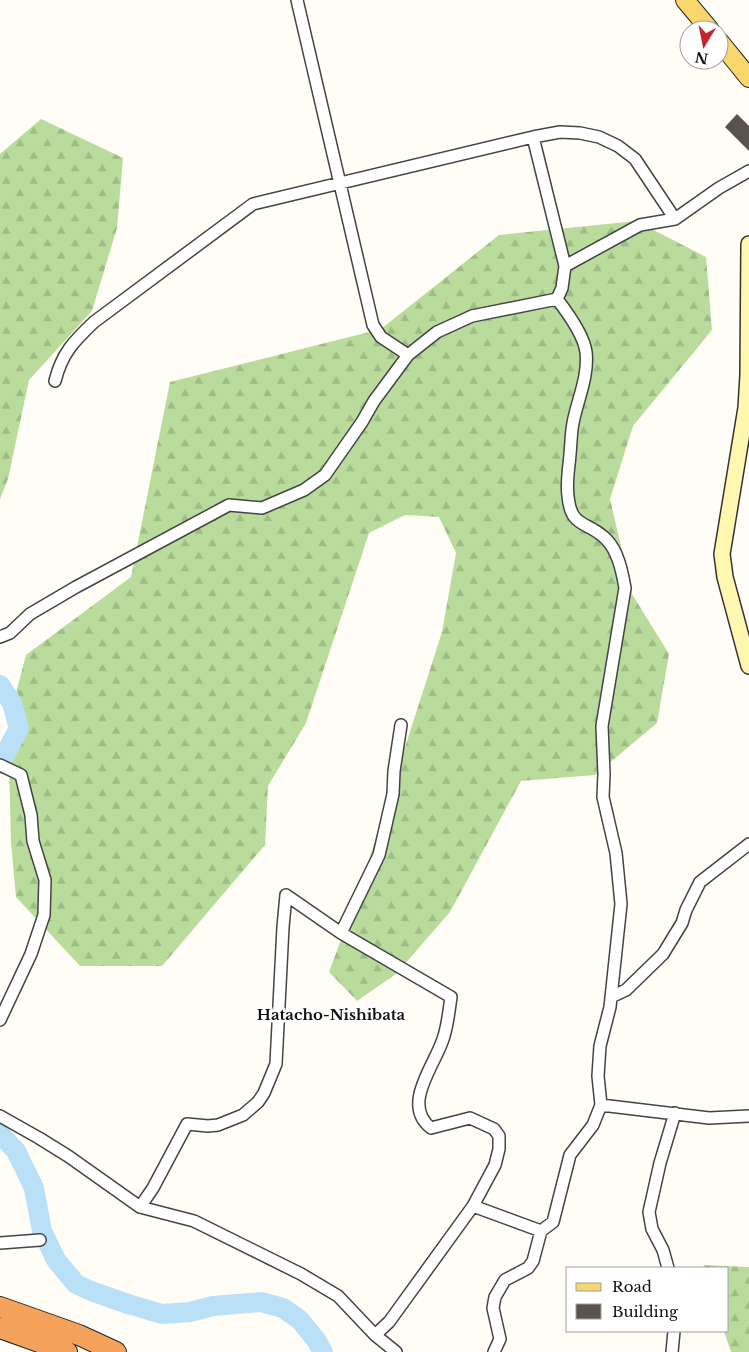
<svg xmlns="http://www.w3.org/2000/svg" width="749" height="1352" font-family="'Libre Baskerville',serif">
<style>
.forest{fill:url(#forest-firs)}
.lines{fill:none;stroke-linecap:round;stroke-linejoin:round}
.river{stroke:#b9e0f7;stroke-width:20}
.building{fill:#5a524d}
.street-casing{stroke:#444;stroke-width:14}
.secondary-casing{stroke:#333;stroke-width:18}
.primary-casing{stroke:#222;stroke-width:20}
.highway-casing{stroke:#222;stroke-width:22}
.street{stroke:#fff;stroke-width:11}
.secondary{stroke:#fff6b0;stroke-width:15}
.primary{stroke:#f9d66b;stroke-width:18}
.highway{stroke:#f5a25d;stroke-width:20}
.labels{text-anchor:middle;stroke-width:5;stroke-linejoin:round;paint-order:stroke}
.quarter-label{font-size:15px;font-weight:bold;fill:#111;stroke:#fff}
</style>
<defs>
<pattern id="forest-firs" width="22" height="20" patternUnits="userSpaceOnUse" patternTransform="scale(1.25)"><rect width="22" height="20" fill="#b9dc9c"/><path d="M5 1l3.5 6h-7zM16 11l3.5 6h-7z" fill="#9ebc85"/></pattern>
</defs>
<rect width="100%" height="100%" fill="#fffdf5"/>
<path class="forest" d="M 41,119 L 123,158 L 117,228 L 92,311 L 29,380 L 8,479 L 0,499 L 0,154 Z
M 636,221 L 706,257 L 712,330 L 633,426 L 610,499 L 632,594 L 669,654 L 657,723 L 595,775 L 521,781 L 450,912 L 396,974 L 357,1001 L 329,972 L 356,900 L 442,632 L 456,553 L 439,517 L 405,515 L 369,533 L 306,723 L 268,786 L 265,845 L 162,966 L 80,966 L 16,897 L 11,843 L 8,723 L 26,655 L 131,577 L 170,382 L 381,329 L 499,235 Z
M 704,1265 L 749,1267 L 749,1352 L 731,1352 L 724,1331 L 728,1331 L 728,1268 L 704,1268 Z"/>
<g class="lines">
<path class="river" d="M 0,685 L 12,703 L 19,728 L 0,764
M 0,1134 L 16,1151 L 34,1188 L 42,1231 L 56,1260 L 76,1284 L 91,1291 L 128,1304 L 162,1314 L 190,1312 L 213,1306 L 261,1302 L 283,1308 L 300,1320 L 316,1340 L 323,1352"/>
</g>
<path class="building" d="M 737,114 L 749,126 L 749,151 L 725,127 Z"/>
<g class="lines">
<defs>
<path id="street" d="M 297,0 L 373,325 L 381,337 L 408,355
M 533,137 L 565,266
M 557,299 L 562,288 L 565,266 L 640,225 L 675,219 L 719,188 L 749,171
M 55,381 C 62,353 74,341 94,322 L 253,204 L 533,137 L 560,132 L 580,133 L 599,137 L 618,146 L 635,159 L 675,219
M 0,637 L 10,633 L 30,614 L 76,587 L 229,505 L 262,508 L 304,490 L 325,475 L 362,422 L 374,401 L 408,355 L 437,332 L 472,316 L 557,299
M 0,765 L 21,775 L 31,815 L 33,841 L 45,880 L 44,915 L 31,954 L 0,1020
M 341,933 L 379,855 L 393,794 L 394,771 L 401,725
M 611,997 L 626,990 L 663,954 L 682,923 L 686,910 L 700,882 L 749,844
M 601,1105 L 709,1118 L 749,1116
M 0,1116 L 39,1138 L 68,1156 L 140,1207 L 194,1221 L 301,1274 L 338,1296 L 375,1335 L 396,1352
M 473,1206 L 541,1231
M 140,1207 L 153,1188 L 187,1124 L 208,1126 L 218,1125 L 243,1115 L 258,1102 L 264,1093 L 276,1064 L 283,927 L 286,895 L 341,933 L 451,997 C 449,1010 448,1023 444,1036 C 437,1063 400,1104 431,1128 L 470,1118 L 494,1129 L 499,1136 L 499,1149 L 495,1165 L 473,1206 L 389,1322 L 375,1335
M 0,1243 L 40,1240
M 668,1268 L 663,1250 L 652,1229 L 649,1212 L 660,1163 L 675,1113
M 494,1352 L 500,1339 L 493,1308 L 495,1297 L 505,1280 L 528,1268 L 533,1261 L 541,1231 L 553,1222 L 570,1155 L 593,1125 L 601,1105 L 598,1076 L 600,1046 L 610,1007 L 621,904 L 616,853 L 603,797 L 604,774 L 602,726 L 625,588 C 622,571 618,551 606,539 C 587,520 571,529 568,496 C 566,482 569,468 570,454 C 571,444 571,433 573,423 C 577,401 589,376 586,352 C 584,336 567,312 557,299
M 672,1352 L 674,1331"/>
<path id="secondary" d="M 749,244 L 748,375 L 746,408 L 722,554 L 725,577 L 749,666"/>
<path id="primary" d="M 685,0 L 710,30
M 719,41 L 749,78"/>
<path id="highway" d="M 0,1307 L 79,1335 L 116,1352
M 0,1328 L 67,1352"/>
</defs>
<use href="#street" class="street-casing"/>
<use href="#secondary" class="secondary-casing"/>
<use href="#primary" class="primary-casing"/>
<use href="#highway" class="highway-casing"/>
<use href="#street" class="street"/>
<use href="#secondary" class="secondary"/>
<use href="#primary" class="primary"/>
<use href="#highway" class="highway"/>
</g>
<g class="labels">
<g class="quarter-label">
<text x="331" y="1020">Hatacho-Nishibata</text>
</g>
</g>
<rect x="566" y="1267" width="162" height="65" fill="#ffffff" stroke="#a0a0a0"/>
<rect x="576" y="1283" width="25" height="8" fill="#f9d66b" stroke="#a0a0a0"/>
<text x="612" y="1292" font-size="15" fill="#111111">Road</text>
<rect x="576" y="1304" width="25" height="15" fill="#5a524d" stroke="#a0a0a0"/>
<text x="612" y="1317" font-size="15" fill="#111111">Building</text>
<g transform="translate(704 45) rotate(190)"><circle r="24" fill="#ffffff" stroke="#a0a0a0"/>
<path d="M0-4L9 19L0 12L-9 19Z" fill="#c4262e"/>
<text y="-8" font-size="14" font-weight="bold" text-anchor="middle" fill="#111111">N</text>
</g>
</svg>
